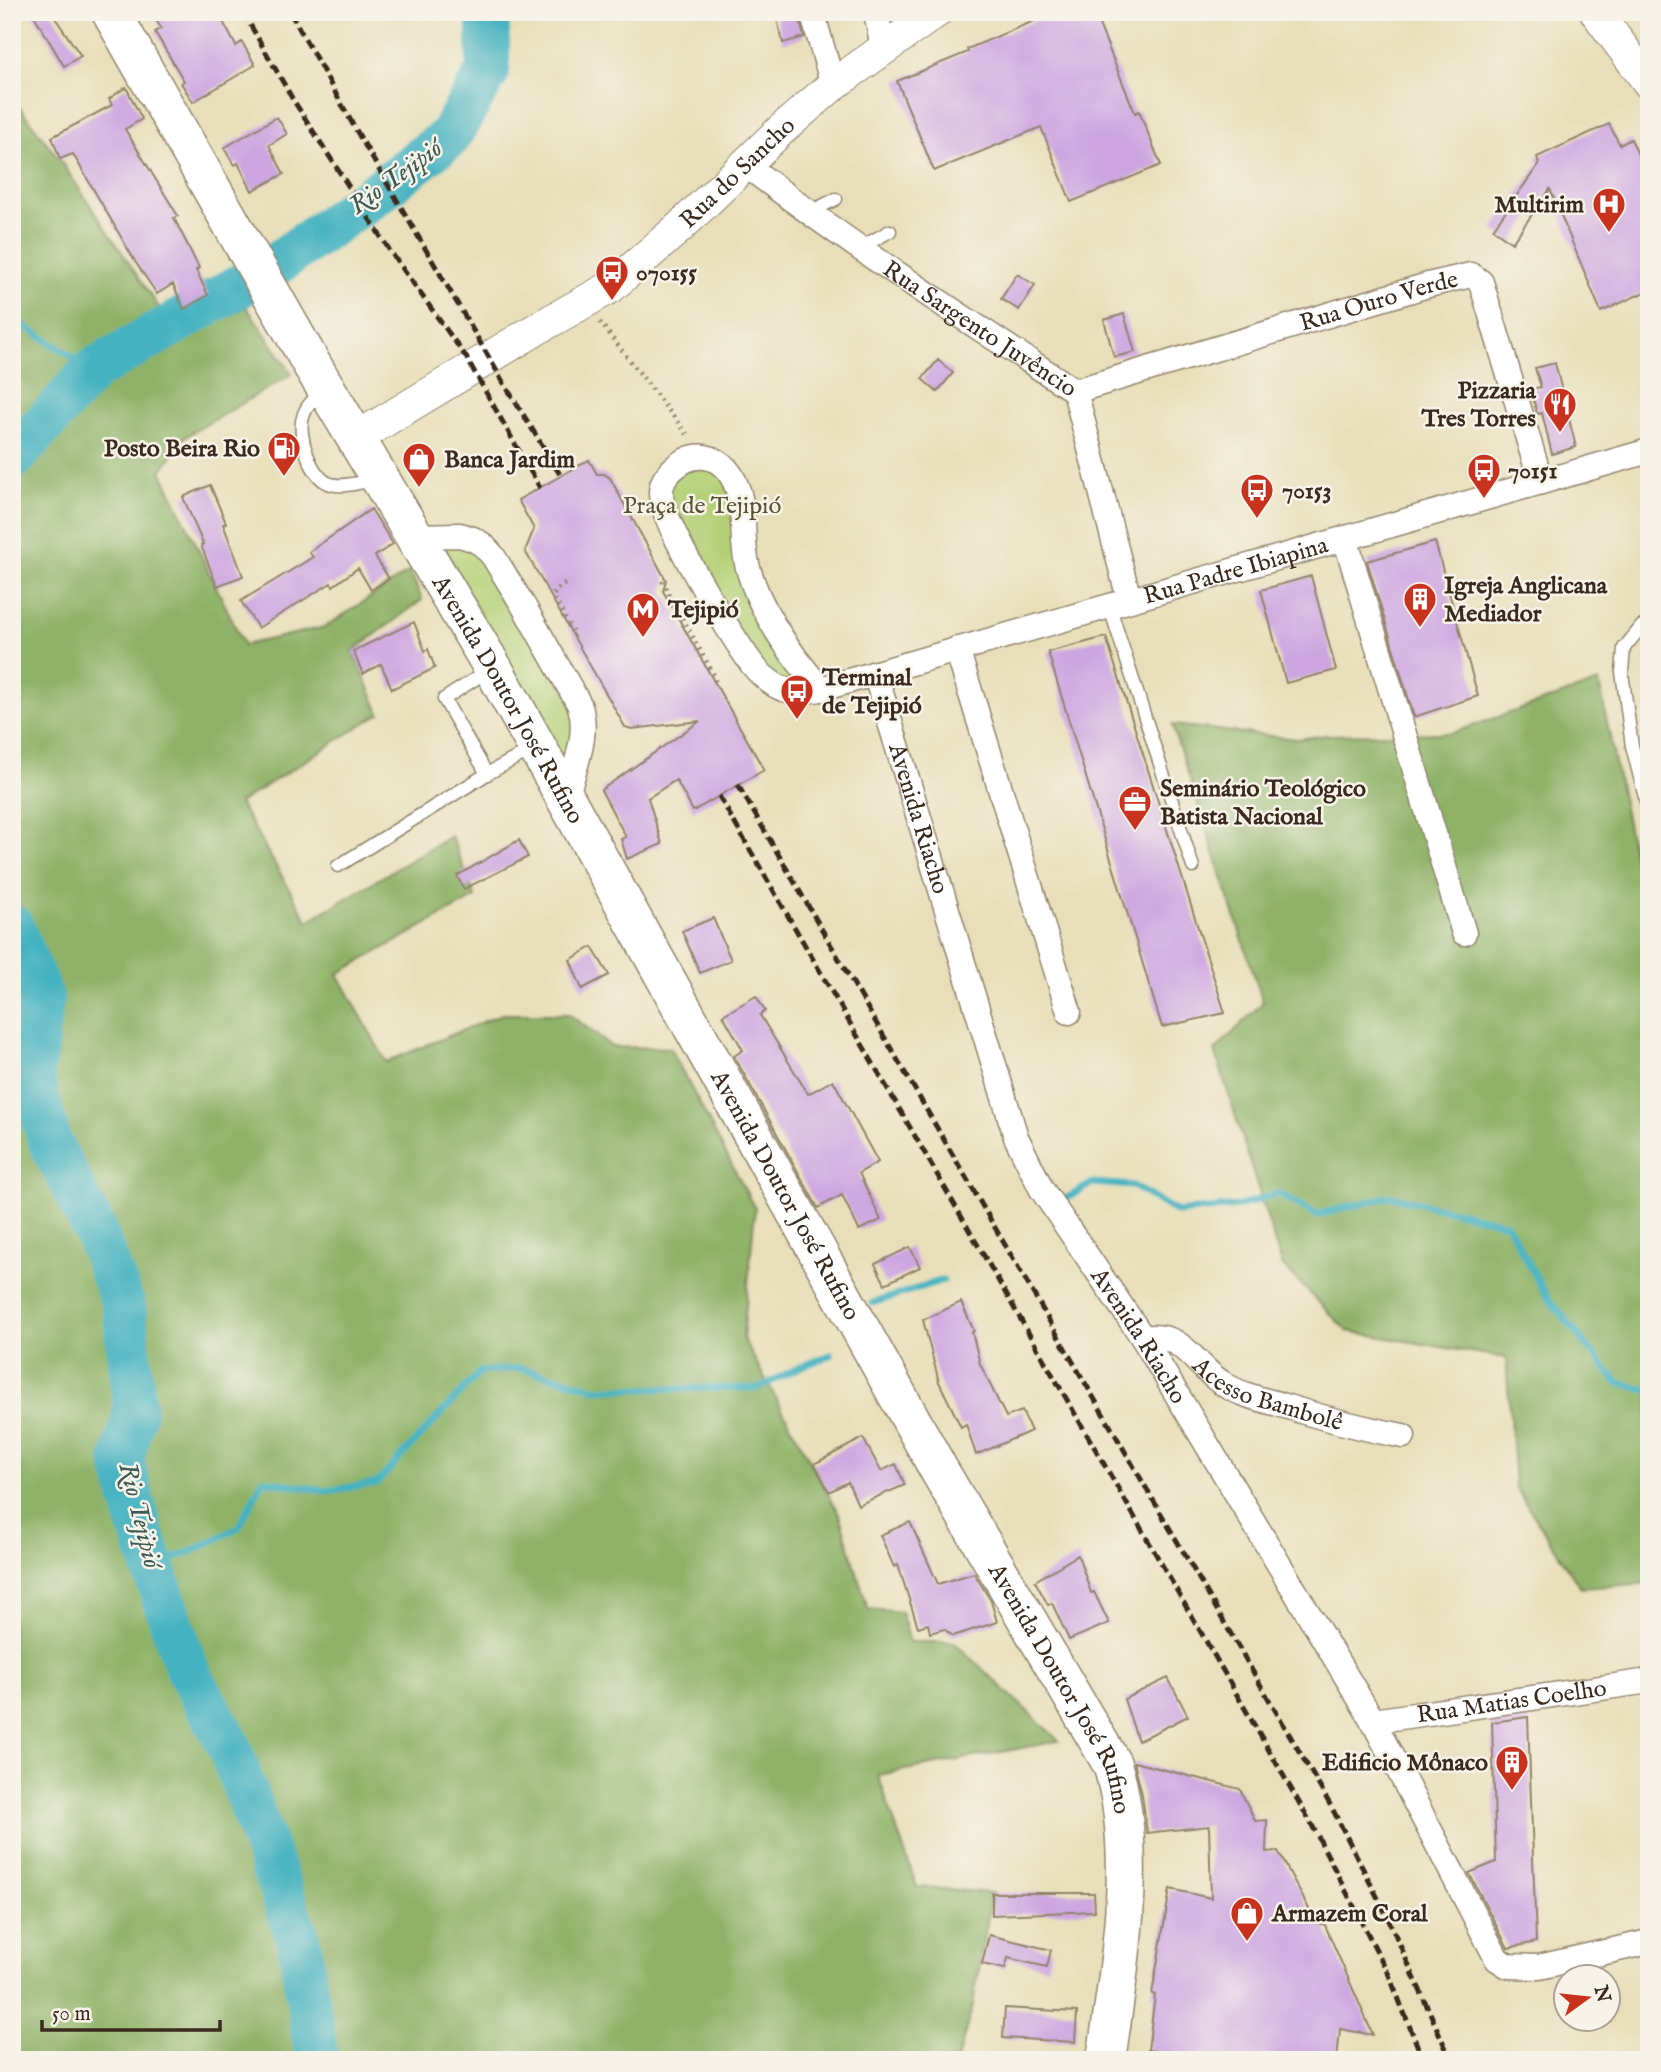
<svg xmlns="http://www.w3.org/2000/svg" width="1661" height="2072" font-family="'IM FELL English',serif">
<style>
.green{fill:#b4d076;stroke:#787d4a;stroke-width:2}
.forest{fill:#8fb267;stroke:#656e42;stroke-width:2}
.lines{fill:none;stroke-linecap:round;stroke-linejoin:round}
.stream{stroke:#45b2c1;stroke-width:7}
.river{stroke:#45b2c1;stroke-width:44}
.building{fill:#cda5e1}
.service-casing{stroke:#92846c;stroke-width:15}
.minor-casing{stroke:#92846c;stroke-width:27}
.tertiary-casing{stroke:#92846c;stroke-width:34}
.primary-casing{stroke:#92846c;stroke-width:41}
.path{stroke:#92846c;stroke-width:4.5;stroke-dasharray:2 5;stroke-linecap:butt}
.service{stroke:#fff;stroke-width:12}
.minor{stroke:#fff;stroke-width:24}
.tertiary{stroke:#fff;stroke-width:32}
.primary{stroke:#fff;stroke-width:38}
.rail{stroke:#3b2a1e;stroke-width:5;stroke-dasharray:10 5;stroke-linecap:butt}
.labels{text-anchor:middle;stroke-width:5;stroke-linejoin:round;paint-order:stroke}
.street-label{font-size:24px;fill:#3b2a1e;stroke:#f7f3e8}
.poi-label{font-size:24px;font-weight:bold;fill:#3b2a1e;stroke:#f7f3e8;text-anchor:start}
.park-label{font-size:24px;fill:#595434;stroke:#f7f3e8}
.water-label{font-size:26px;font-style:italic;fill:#3e5a57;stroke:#f7f3e8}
</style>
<rect width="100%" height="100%" fill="#f7f3e8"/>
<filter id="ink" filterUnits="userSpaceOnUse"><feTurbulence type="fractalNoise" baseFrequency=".0143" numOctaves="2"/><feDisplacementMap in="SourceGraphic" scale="14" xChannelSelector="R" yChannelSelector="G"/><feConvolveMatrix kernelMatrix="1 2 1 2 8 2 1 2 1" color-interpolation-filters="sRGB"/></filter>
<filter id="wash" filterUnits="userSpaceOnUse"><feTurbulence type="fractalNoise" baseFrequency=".00686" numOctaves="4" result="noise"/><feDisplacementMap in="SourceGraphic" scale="28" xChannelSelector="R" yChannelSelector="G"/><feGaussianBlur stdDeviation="1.57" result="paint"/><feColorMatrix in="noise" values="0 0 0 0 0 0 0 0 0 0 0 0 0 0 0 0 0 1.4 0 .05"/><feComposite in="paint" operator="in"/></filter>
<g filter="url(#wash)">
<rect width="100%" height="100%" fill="#e8dfba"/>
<path class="green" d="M 720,462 L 750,569 L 817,691 L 775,688 L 663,520 L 670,474 Z
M 439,537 L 467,538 L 583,717 L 566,777 Z"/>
<path class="forest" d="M 12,97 L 60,160 L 166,318 L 246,306 L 292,374 L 185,437 L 161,471 L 244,645 L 325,627 L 410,571 L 422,600 L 353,651 L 380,713 L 239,803 L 308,921 L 451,836 L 475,897 L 338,974 L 386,1062 L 502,1014 L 569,1014 L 612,1047 L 670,1048 L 755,1209 L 743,1338 L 839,1514 L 868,1609 L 901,1612 L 910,1642 L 954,1642 L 1059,1741 L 878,1775 L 917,1887 L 992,1893 L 973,2005 L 957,2060 L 12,2060 Z
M 1599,682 L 1649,934 L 1649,1583 L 1581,1588 L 1515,1487 L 1506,1358 L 1347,1331 L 1282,1265 L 1215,1051 L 1263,1002 L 1172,725 L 1297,739 L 1327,735 L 1452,733 Z"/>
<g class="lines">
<path class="stream" d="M 12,318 L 93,370
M 1063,1200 L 1093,1183 L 1133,1186 L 1177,1212 L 1239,1206 L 1278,1193 L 1317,1215 L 1391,1196 L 1507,1224 L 1547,1297 L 1617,1382 L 1649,1391
M 873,1303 L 943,1280
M 153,1566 L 195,1550 L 239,1527 L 263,1480 L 326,1491 L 377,1483 L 480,1372 L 520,1368 L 597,1389 L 759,1388 L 800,1367 L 831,1355"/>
<path class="river" d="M 12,459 L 93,370 L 266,271 L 367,200 L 449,137 L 488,71 L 488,12
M 12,926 L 42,998 L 32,1077 L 50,1142 L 95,1231 L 124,1306 L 135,1411 L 122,1460 L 138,1521 L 187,1669 L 228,1743 L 299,1941 L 317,2060"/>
</g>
<g id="blocks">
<path class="building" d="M 32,12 L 51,12 L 81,56 L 64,66 Z
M 151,12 L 218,12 L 236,46 L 242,42 L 255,65 L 193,102 L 181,83 L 184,81 L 155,32 L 161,28 Z
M 775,12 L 798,12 L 804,37 L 783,43 Z
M 1037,12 L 1094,12 L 1135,113 L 1139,111 L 1161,165 L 1071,202 L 1041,127 L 934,171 L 897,81 L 968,52 L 967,49 L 1039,19 Z
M 126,87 L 142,119 L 125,129 L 178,216 L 174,218 L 199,268 L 196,270 L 208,295 L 184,309 L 173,284 L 157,294 L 136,263 L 73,154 L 60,159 L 52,137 L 112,105 L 109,99 Z
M 277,117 L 287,134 L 269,145 L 284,174 L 252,191 L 238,163 L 234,165 L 224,148 Z
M 1609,124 L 1620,145 L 1631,139 L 1649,179 L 1649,290 L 1601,312 L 1550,189 L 1512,243 L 1493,229 L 1539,164 L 1537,157 Z
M 1017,274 L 1035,285 L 1019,310 L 1001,299 Z
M 1124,314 L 1135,352 L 1114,357 L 1104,320 Z
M 938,360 L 953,373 L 937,392 L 922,379 Z
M 1555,363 L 1576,447 L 1552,454 L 1542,413 L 1537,414 L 1531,389 L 1541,387 L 1535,368 Z
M 589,460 L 597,474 L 604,474 L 610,478 L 666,580 L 663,591 L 764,770 L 693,811 L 676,780 L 648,798 L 662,844 L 627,859 L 621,839 L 626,837 L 601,790 L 700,721 L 632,729 L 625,727 L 525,551 L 534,529 L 518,500 Z
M 210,485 L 226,523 L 223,524 L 243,576 L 217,586 L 201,545 L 203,544 L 183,497 Z
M 371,509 L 393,544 L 375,556 L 389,579 L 371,590 L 358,568 L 333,586 L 331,583 L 258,628 L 241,601 L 313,557 L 309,552 Z
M 1435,542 L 1478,696 L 1414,717 L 1367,561 Z
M 1311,576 L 1336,670 L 1286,683 L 1261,590 Z
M 414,622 L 425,651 L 428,649 L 435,668 L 392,689 L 381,664 L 363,674 L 353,651 Z
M 1106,637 L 1225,1013 L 1162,1027 L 1048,652 Z
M 519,840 L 528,857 L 464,889 L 457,876 Z
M 713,918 L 731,960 L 700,973 L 682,931 Z
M 592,947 L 609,975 L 582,989 L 570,960 Z
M 756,996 L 765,1011 L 760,1015 L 808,1094 L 833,1080 L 878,1162 L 859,1173 L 881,1220 L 859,1230 L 842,1195 L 818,1208 L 734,1056 L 743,1050 L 723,1015 Z
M 910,1247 L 920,1267 L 885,1284 L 875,1264 Z
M 961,1302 L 974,1331 L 972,1332 L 980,1364 L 1006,1417 L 1022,1411 L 1031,1431 L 976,1455 L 966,1424 L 961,1427 L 939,1382 L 923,1320 Z
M 863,1438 L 881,1471 L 896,1464 L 905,1485 L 858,1505 L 848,1482 L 829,1492 L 814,1464 Z
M 910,1522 L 938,1584 L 974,1573 L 991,1601 L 997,1622 L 953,1636 L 944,1629 L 930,1633 L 928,1624 L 918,1627 L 898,1565 L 894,1567 L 880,1535 Z
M 1078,1555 L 1091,1593 L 1094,1592 L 1109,1623 L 1069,1640 L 1052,1603 L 1048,1605 L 1035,1581 Z
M 1168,1678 L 1188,1716 L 1138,1741 L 1124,1699 Z
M 1528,1717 L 1536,1942 L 1508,1948 L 1469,1873 L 1496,1862 L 1492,1722 Z
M 1134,1762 L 1240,1789 L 1255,1821 L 1267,1820 L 1266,1852 L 1278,1851 L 1316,1922 L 1325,1925 L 1373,2035 L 1340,2029 L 1337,2060 L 1156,2060 L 1156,2051 L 1148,2050 L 1155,1995 L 1152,1994 L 1170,1889 L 1211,1898 L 1209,1826 L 1147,1833 L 1142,1795 Z
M 992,1893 L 1094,1893 L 1095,1911 L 992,1915 Z
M 989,1935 L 1051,1950 L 1047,1967 L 1008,1958 L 1005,1969 L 982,1964 Z
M 1005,2008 L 1077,2012 L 1075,2042 L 1003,2038 Z"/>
</g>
</g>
<g filter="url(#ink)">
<use href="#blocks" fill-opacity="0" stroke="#92846c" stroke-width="2"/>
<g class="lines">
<defs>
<path id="service" d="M 808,213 L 836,199
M 858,249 L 890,231
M 324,392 C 314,399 306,405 303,417 C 297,434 311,479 331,484 C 344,488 361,482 375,480
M 1109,605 L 1193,867
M 1649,624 L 1642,626 L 1624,648 L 1622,672 L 1632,746 L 1649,813
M 487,774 L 444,699 L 489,670
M 338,866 L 487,774 L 532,749"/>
<g id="minor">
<path d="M 812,12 L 833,85"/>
<path d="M 876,12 L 883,48"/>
<path id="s1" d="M 745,164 C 850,246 963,317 1075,391 L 1129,599"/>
<path id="s2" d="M 1075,391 L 1428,285 L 1471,275 L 1481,282 L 1541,482"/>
<path d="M 413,536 L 460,535 L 473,539 L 483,545 L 493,556 L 523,605 L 579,704 C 590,733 574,769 566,798"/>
<path d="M 1345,538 L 1464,933"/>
<path d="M 957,649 L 1069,1012"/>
<path id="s3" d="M 875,673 L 1016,1137 L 1042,1190 L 1143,1338 L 1373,1721 L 1497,1959 L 1508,1966 L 1539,1967 L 1649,1942"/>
<path id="s4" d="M 821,689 C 790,654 761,614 748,568 C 739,537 749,504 731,475 C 721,459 703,452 686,460 C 674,466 661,478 661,492 C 659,521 732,637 752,664 C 758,672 767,680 775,685 C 789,694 805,691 821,689 L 1649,451"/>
<path id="s5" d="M 1143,1338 C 1184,1331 1192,1364 1222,1383 C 1238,1394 1260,1399 1278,1404 C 1319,1417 1360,1428 1403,1436"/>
<path id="s6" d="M 1373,1721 L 1649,1681"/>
</g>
<g id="tertiary">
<path d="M 1596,12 L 1649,83"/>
<path id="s7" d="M 356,438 L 540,327 L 611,287 L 680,227 L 781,130 L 833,85 L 936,12"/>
</g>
<g id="primary">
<path id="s8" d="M 111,12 L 312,365 L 493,668 L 939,1470 L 1112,1764 C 1140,1852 1119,1969 1106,2060"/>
</g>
</defs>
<use href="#service" class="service-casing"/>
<use href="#minor" class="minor-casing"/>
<use href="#tertiary" class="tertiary-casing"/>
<use href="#primary" class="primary-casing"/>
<path class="path" d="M 600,322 L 687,434
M 662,581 L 714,675 L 716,686
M 565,584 L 557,589 L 553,596 L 572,631"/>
<use href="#service" class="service"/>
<use href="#minor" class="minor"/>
<use href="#tertiary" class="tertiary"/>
<use href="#primary" class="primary"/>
<path class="rail" d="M 243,12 L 292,98 L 390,251 L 466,357 L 540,488
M 290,12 L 360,137 L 505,385 L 561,476
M 738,785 L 1332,1808 L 1387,1916 L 1451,2060
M 719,796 L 1312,1825 L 1389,1975 L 1423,2060"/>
</g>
</g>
<defs>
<symbol id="hospital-pin" viewBox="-11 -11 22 30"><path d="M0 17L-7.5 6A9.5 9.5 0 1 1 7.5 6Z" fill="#c8321e" stroke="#f7f3e8"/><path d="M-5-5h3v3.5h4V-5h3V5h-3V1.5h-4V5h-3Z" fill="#fff"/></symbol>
<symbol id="bus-pin" viewBox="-11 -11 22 30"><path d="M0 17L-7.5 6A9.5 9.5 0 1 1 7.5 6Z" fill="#c8321e" stroke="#f7f3e8"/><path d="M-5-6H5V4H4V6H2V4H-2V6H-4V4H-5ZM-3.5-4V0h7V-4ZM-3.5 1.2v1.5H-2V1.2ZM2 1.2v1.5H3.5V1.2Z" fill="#fff"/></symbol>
<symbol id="restaurant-pin" viewBox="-11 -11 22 30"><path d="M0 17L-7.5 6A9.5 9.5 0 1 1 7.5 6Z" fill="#c8321e" stroke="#f7f3e8"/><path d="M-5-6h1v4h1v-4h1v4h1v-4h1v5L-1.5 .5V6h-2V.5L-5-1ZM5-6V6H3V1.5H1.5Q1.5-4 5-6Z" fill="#fff"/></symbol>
<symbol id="fuel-pin" viewBox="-11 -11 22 30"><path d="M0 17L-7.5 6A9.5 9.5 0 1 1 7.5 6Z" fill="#c8321e" stroke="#f7f3e8"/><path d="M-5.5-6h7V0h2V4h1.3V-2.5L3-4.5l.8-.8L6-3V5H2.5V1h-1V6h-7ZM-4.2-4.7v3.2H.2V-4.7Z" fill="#fff"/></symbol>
<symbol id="shop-pin" viewBox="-11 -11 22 30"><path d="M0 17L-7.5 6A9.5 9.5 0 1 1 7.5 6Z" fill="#c8321e" stroke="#f7f3e8"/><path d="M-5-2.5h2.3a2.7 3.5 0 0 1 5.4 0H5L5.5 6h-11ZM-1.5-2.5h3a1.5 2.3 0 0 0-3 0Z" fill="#fff"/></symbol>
<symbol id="building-pin" viewBox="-11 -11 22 30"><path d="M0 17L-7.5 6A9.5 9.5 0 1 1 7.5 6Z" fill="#c8321e" stroke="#f7f3e8"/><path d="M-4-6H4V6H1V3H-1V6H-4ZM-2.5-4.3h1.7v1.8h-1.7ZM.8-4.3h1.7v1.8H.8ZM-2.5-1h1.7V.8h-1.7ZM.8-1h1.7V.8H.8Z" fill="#fff"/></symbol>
<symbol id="metro-pin" viewBox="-11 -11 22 30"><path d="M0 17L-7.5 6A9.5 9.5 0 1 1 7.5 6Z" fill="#c8321e" stroke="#f7f3e8"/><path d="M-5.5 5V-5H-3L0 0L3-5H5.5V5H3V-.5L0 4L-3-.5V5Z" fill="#fff"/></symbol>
<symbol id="office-pin" viewBox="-11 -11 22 30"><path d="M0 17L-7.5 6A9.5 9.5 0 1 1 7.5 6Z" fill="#c8321e" stroke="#f7f3e8"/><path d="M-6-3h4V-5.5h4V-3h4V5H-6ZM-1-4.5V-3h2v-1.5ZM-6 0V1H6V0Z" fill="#fff"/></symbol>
</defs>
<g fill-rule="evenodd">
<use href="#hospital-pin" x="1590" y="185" width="38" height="52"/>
<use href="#bus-pin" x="593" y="253" width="38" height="52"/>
<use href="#restaurant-pin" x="1541" y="385" width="38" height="52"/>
<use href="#fuel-pin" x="265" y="429" width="38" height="52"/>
<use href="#shop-pin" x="400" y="440" width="38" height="52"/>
<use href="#bus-pin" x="1465" y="451" width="38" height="52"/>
<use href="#bus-pin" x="1238" y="471" width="38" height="52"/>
<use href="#building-pin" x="1401" y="580" width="38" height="52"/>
<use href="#metro-pin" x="624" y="590" width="38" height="52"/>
<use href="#bus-pin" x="778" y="672" width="38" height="52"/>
<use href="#office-pin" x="1116" y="783" width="38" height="52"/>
<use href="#building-pin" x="1493" y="1743" width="38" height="52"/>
<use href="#shop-pin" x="1228" y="1894" width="38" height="52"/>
</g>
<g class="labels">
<g class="street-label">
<text dy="8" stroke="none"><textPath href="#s7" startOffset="467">Rua do Sancho</textPath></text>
<text dy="8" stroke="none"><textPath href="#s2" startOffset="317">Rua Ouro Verde</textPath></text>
<text dy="8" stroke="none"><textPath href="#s1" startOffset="287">Rua Sargento Juvêncio</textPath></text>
<text dy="8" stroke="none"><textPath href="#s4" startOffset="1038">Rua Padre Ibiapina</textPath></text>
<text dy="8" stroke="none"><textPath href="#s8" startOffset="794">Avenida Doutor José Rufino</textPath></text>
<text dy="8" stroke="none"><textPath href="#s3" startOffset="152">Avenida Riacho</textPath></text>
<text dy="8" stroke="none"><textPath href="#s8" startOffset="1362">Avenida Doutor José Rufino</textPath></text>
<text dy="8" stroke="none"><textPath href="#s3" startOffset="719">Avenida Riacho</textPath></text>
<text dy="8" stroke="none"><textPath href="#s5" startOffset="142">Acesso Bambolê</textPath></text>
<text dy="8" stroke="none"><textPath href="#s8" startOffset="1928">Avenida Doutor José Rufino</textPath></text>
<text dy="8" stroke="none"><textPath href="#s6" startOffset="140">Rua Matias Coelho</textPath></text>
</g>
<g class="poi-label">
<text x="1584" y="212" text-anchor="end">Multirim</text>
<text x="636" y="280">070155</text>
<text x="1536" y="398" text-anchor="end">Pizzaria<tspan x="1536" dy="28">Tres Torres</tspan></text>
<text x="260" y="456" text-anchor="end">Posto Beira Rio</text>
<text x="444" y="467">Banca Jardim</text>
<text x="1508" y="478">70151</text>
<text x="1282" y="498">70153</text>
<text x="1444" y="593">Igreja Anglicana<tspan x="1444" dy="28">Mediador</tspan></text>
<text x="668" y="617">Tejipió</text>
<text x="822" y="685">Terminal<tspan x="822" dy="28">de Tejipió</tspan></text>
<text x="1160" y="796">Seminário Teológico<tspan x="1160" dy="28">Batista Nacional</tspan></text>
<text x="1488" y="1770" text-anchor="end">Edificio Mônaco</text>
<text x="1272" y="1921">Armazem Coral</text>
</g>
<g class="park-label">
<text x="702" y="513">Praça de Tejipió</text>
</g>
<g class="water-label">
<text transform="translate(395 176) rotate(-36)" y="9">Rio Tejipió</text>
<text transform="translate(141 1515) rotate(76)" y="9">Rio Tejipió</text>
</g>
</g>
<rect width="1661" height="2072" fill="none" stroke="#f7f3e8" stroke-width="42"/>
<g transform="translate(1587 1998) rotate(75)"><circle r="33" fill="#f7f3e8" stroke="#aca397" stroke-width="2"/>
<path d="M0-5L12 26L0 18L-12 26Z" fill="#c8321e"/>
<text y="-10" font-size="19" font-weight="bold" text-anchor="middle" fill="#3b2a1e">N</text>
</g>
<path d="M42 2020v10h178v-10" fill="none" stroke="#3b2a1e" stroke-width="3.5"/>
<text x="52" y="2020" font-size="21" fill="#3b2a1e" stroke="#f7f3e8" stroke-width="5" paint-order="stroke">50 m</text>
</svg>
